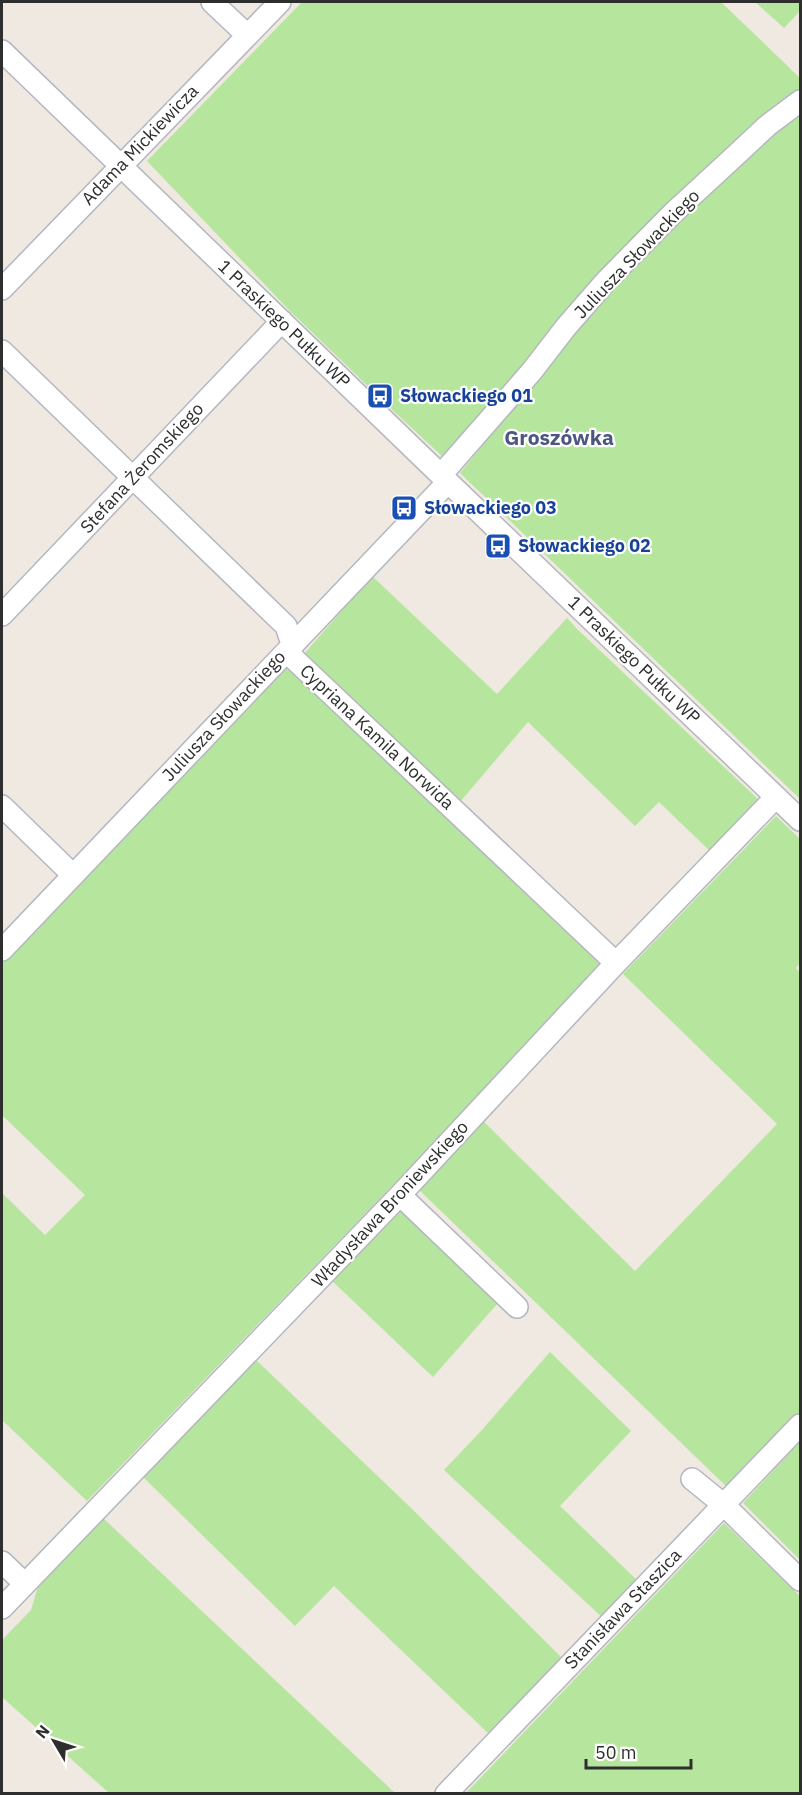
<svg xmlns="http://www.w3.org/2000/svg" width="802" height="1795" font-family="'IBM Plex Sans',sans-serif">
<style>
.green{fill:#b6e59e}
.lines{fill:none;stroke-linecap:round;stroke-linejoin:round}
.minor-casing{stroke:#b4b7c1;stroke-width:24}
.minor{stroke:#fff;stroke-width:21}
.labels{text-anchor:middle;stroke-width:4.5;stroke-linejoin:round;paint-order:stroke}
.street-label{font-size:18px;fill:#2e2e2e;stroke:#fff}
.transit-label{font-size:18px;font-weight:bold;fill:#164399;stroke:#fff;text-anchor:start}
.quarter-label{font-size:21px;font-weight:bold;fill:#4d5680;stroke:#fff}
</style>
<rect width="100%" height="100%" fill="#efe9e1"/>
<path class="green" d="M 302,2 L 721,2 L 800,78 L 800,92 L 445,459 L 384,402 L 386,398 L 378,390 L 375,393 L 289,310 L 147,161 Z
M 755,2 L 800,2 L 800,11 L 784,28 Z
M 800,111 L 800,799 L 460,473 L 618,279 L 783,123 Z
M 372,576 L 497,694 L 567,618 L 577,629 L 760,801 L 712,853 L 659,802 L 635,826 L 528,722 L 460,802 L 304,654 Z
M 286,662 L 606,965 L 87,1501 L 2,1420 L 2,1193 L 45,1235 L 85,1195 L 2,1115 L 2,963 Z
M 776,816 L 800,839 L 800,963 L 796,968 L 800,973 L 800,1413 L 729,1489 L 415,1186 L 480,1118 L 635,1271 L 777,1124 L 623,974 Z
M 397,1205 L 498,1303 L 433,1377 L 329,1278 Z
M 550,1352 L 631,1431 L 560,1506 L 640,1583 L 605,1620 L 444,1470 L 481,1431 Z
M 254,1358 L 409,1506 L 565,1661 L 489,1734 L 334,1586 L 295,1626 L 143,1477 Z
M 800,1442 L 800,1560 L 743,1503 Z
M 103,1518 L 395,1793 L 109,1793 L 2,1697 L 2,1640 L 31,1610 L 39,1583 Z
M 724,1523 L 800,1596 L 800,1793 L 466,1793 Z"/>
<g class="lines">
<defs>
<path id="minor" d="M 212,2 L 247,35
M 2,51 L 448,482 L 800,820
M 2,289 L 280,2
M 2,351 L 286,626 L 292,644 L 291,656 L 616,963
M 441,475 L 532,371 L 566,327 L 607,280 L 672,214 L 736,155 L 767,126 L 800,101
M 2,615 L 282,321
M 2,806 L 73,875
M 2,950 L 448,482
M 400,1195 L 517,1307
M 692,1479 L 724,1505 L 800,1580
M 2,1562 L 25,1584
M 2,1608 L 400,1195 L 616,963 L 776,797
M 446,1794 L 800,1425"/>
</defs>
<use href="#minor" class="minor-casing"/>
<use href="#minor" class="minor"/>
</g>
<defs>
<symbol id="bus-square" viewBox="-11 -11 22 22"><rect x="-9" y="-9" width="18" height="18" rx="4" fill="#1a4fb4" stroke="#fff"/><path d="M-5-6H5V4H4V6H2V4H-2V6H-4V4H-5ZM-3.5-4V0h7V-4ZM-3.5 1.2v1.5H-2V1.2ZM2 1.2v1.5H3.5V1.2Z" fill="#fff"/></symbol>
</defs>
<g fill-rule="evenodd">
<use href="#bus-square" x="365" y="381" width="30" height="30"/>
<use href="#bus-square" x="389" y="493" width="30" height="30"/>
<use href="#bus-square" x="483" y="531" width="30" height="30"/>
</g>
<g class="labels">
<g class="street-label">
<text transform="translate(140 145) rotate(-46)" y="6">Adama Mickiewicza</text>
<text transform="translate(637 254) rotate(-46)" y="6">Juliusza Słowackiego</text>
<text transform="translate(284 324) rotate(44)" y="6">1 Praskiego Pułku WP</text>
<text transform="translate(142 468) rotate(-47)" y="6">Stefana Żeromskiego</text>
<text transform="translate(634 660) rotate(44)" y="6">1 Praskiego Pułku WP</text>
<text transform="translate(224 716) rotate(-47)" y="6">Juliusza Słowackiego</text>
<text transform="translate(377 737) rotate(43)" y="6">Cypriana Kamila Norwida</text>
<text transform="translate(390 1204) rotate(-47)" y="6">Władysława Broniewskiego</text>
<text transform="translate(623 1609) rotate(-46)" y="6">Stanisława Staszica</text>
</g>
<g class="transit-label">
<text x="400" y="402">Słowackiego 01</text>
<text x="424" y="514">Słowackiego 03</text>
<text x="518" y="552">Słowackiego 02</text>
</g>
<g class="quarter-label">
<text x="559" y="445">Groszówka</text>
</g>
</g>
<rect width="802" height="1795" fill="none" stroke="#2e2e2e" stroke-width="6"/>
<g transform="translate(54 1741) rotate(309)" stroke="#ffffff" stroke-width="4.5" paint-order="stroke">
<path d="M0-4.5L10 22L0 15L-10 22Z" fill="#2e2e2e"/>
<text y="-9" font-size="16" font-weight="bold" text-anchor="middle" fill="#2e2e2e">N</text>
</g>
<path d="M586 1759v9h105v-9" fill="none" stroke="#2e2e2e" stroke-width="3"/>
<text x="595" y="1759" font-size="18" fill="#2e2e2e" stroke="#ffffff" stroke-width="4.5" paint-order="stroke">50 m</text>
</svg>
